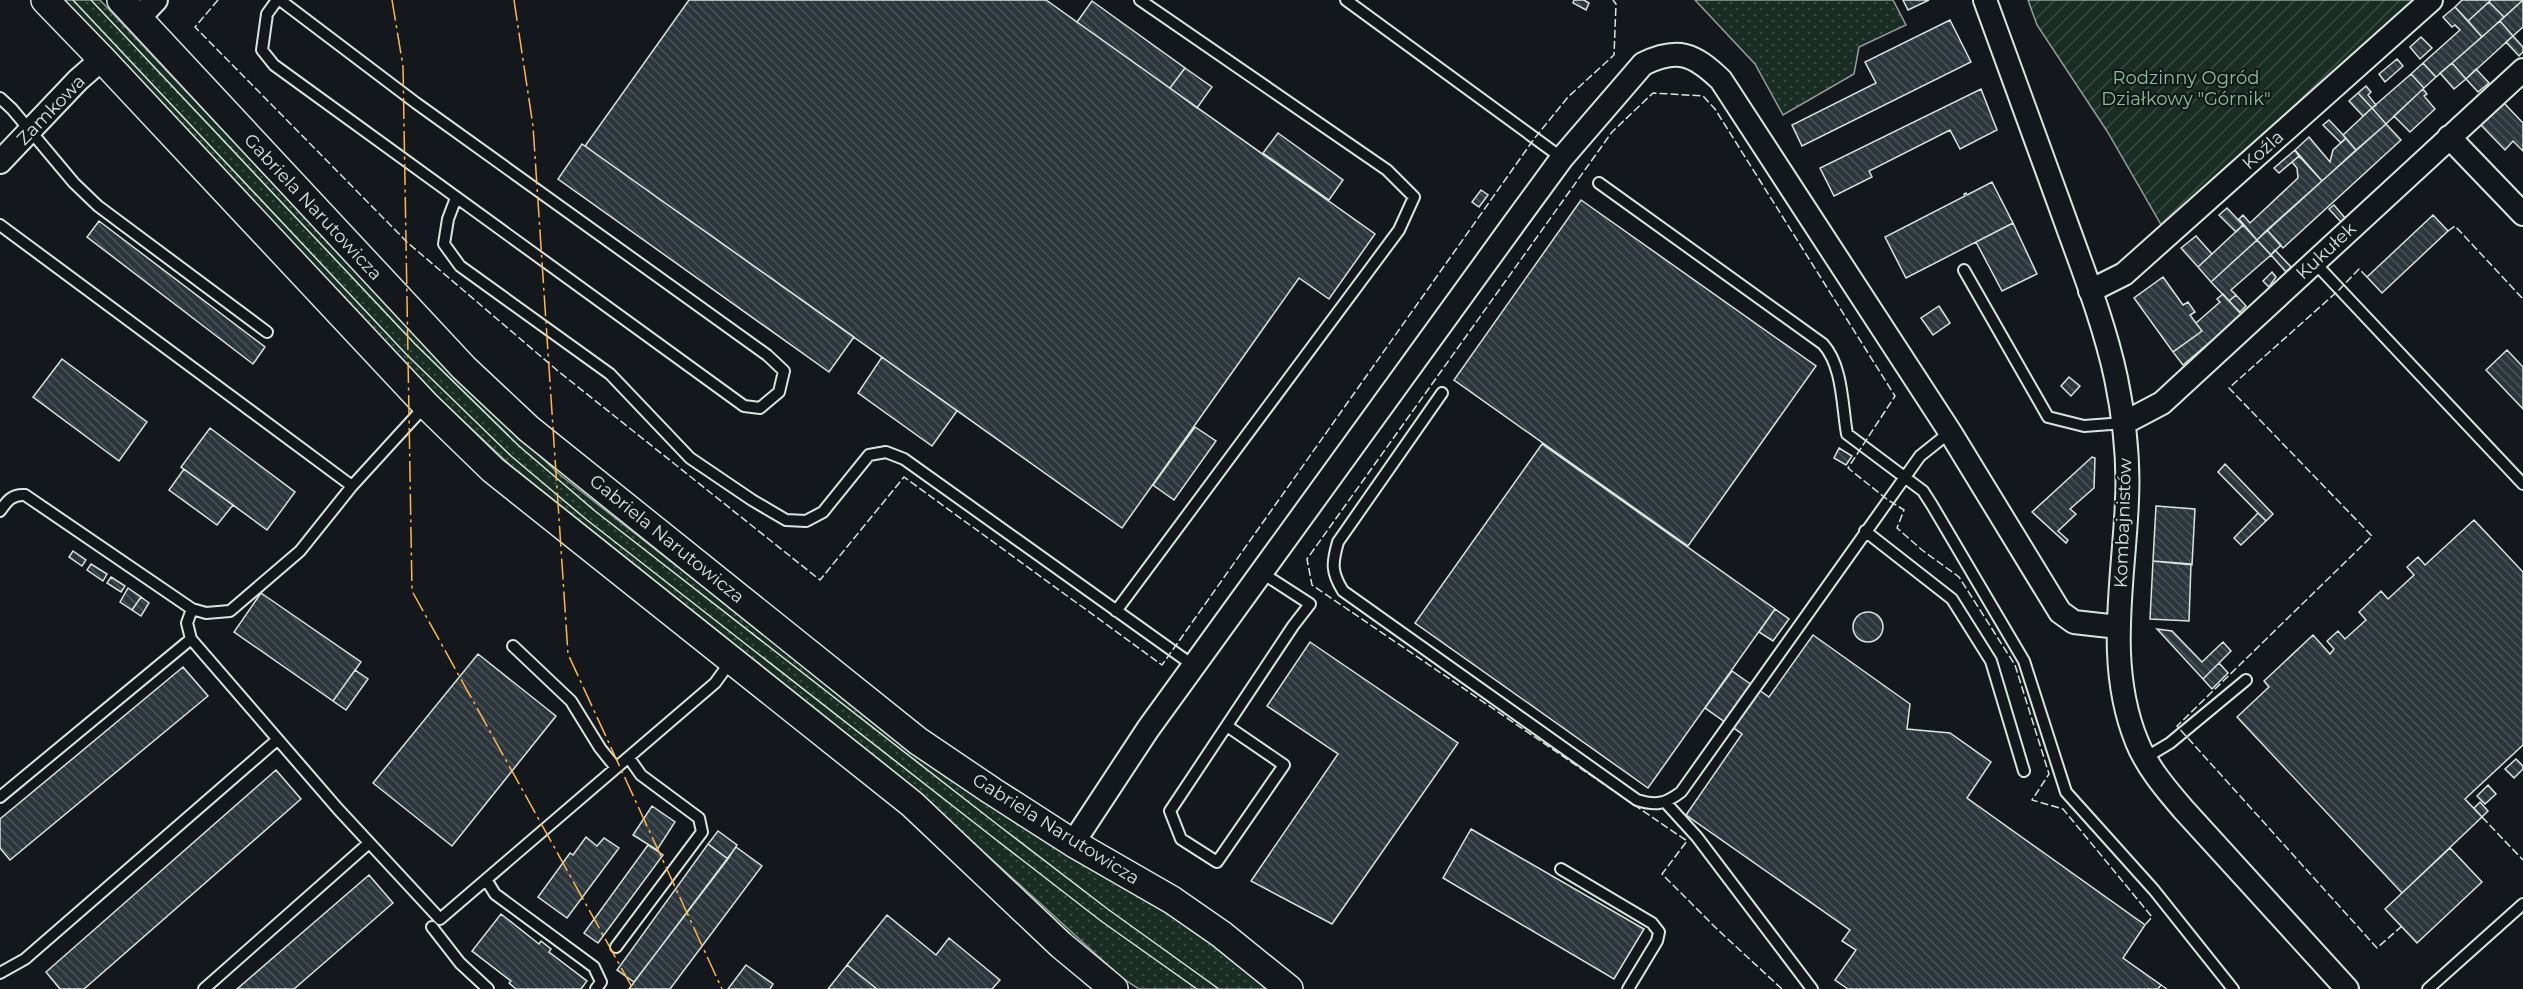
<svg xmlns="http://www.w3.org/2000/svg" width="2523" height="989" font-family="Montserrat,sans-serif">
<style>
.grass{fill:url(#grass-dots);stroke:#939e99;stroke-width:1.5}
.garden{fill:url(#garden-furrows);stroke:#939e99;stroke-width:1.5}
.building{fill:url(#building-back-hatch);stroke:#d8e6dc;stroke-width:1.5}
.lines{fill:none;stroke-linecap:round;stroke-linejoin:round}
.service-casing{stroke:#d8e6dc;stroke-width:14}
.minor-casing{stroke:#d8e6dc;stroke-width:26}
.tertiary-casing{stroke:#d8e6dc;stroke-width:30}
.service{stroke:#14181c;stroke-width:10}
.minor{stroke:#14181c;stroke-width:22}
.tertiary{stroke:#14181c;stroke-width:27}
.tram{stroke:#d8e6dc;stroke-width:1.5}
.fence{stroke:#d8e6dc;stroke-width:1.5;stroke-dasharray:8 3;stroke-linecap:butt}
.power{stroke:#ffb74d;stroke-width:1.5;stroke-dasharray:21 4.5 3 4.5;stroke-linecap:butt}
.labels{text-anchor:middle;stroke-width:4.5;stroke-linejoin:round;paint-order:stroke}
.park-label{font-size:18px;fill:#8ac095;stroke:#14181c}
.street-label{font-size:18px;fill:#d8e6dc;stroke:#14181c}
</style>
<defs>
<pattern id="grass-dots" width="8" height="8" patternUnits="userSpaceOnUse" patternTransform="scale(1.5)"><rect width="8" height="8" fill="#1a2d24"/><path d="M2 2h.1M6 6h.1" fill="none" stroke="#3b4b43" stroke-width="1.8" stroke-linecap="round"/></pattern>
<pattern id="garden-furrows" width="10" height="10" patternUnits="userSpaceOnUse" patternTransform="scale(1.5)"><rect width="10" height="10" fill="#1a2d24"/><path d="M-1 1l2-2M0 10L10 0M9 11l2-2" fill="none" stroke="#3b4b43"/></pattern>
<pattern id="building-back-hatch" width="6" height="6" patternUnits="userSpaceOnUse" patternTransform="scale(1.5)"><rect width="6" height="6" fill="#2c363c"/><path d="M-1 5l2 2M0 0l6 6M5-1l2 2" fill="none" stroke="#4a5358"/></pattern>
</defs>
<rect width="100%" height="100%" fill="#14181c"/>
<path class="grass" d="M 60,0 L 100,0 L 443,364 L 559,474 L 940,772 L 1027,829 L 1174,914 L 1270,989 L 1139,989 L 1122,978 L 907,782 L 510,465 L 437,396 L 111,51 Z
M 1695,0 L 1893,0 L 1906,25 L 1859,47 L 1854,74 L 1783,115 L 1755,64 Z"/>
<path class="garden" d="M 2028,0 L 2413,0 L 2163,228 L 2107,131 L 2037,25 Z"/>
<path class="building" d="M 689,0 L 1046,0 L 1375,234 L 1329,299 L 1299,278 L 1122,528 L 585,146 Z
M 1574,0 L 1584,0 L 1589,3 L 1586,10 L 1573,3 Z
M 1903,0 L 1929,0 L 1908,10 Z
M 2462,0 L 2491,0 L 2468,21 L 2455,7 Z
M 2491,0 L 2523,0 L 2504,17 L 2489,2 Z
M 2523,0 L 2523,27 L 2513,36 L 2500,21 Z
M 1092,1 L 1185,68 L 1170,88 L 1077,22 Z
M 2489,2 L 2504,17 L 2482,37 L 2468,21 Z
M 2455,7 L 2482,37 L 2436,77 L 2423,63 L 2460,30 L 2455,25 L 2452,27 L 2443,17 Z
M 1950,20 L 1971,62 L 1802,146 L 1792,125 L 1876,83 L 1865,62 Z
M 2500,21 L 2513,36 L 2466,79 L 2452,63 Z
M 2513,36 L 2523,47 L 2523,52 L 2519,56 L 2506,42 Z
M 2421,37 L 2432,48 L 2420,59 L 2410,47 Z
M 2397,59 L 2403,66 L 2385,82 L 2379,74 Z
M 2423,63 L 2436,77 L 2424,88 L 2411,74 Z
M 2452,63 L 2466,79 L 2454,89 L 2440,73 Z
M 1185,68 L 1212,87 L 1197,108 L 1170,88 Z
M 2476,69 L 2489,83 L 2478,92 L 2466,79 Z
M 2411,74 L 2424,88 L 2386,124 L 2372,108 Z
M 2366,86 L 2371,92 L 2368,95 L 2376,105 L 2372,108 L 2358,93 Z
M 1981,89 L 1997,130 L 1960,149 L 1950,130 L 1869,171 L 1872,177 L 1834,196 L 1820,168 Z
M 2423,89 L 2427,94 L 2424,96 L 2435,109 L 2410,132 L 2394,116 Z
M 2358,93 L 2372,108 L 2363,116 L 2349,101 Z
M 2503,102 L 2523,123 L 2523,151 L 2513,141 L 2505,150 L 2480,124 Z
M 2372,108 L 2386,124 L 2356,150 L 2343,135 Z
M 2329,120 L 2346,138 L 2341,143 L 2323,125 Z
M 2386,124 L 2401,140 L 2283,248 L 2267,230 Z
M 1278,133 L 1343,180 L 1329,200 L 1263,153 Z
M 2309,137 L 2330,162 L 2333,150 L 2346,138 L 2356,150 L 2322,181 L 2295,150 Z
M 582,144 L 854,337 L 829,372 L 558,179 Z
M 2295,150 L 2299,156 L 2279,173 L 2274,168 Z
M 2299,156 L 2322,181 L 2257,240 L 2239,219 L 2243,215 L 2250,223 L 2298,178 L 2297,168 L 2292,162 Z
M 1992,182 L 2013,223 L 1906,278 L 1885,237 L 1965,196 L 1964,194 L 1966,193 L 1967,195 Z
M 1481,190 L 1488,195 L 1479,207 L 1472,202 Z
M 1581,200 L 1816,366 L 1688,546 L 1454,380 Z
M 2334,205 L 2345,218 L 2341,222 L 2329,209 Z
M 2227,208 L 2243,225 L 2236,232 L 2219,215 Z
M 2433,215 L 2448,231 L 2382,293 L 2367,277 Z
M 99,221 L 265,347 L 253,364 L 87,237 Z
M 2013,223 L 2037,274 L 2002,291 L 1976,242 Z
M 2243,225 L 2257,240 L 2211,282 L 2198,267 Z
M 2267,230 L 2281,245 L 2271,255 L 2257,240 Z
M 2196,236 L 2212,254 L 2198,267 L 2181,248 Z
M 2257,240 L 2271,255 L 2231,290 L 2236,295 L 2229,301 L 2211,282 Z
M 2275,250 L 2291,267 L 2286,272 L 2271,255 Z
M 2272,272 L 2276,277 L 2269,287 L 2263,281 Z
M 2163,277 L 2183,305 L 2188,302 L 2195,312 L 2190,315 L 2202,331 L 2173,352 L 2134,298 Z
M 2223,294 L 2242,315 L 2183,365 L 2173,352 L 2202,331 L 2196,323 L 2220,302 L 2217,299 Z
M 2236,295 L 2246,306 L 2240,312 L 2229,301 Z
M 1939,306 L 1950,323 L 1933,335 L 1921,318 Z
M 2507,350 L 2523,367 L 2523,409 L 2486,370 Z
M 882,357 L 957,411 L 932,446 L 858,393 Z
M 62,359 L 147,422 L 119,461 L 33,397 Z
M 2069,377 L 2080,386 L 2071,396 L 2061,386 Z
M 1195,427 L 1216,441 L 1174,500 L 1153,485 Z
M 210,428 L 295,492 L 267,530 L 181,467 Z
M 1542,444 L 1775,609 L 1648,788 L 1415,623 Z
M 1839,448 L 1852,456 L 1846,465 L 1834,458 Z
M 2092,457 L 2095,458 L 2094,488 L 2070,509 L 2076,514 L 2058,531 L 2068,540 L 2066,543 L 2032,512 Z
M 2225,464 L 2273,514 L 2266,521 L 2218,472 Z
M 184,469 L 233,505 L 217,525 L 169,490 Z
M 2156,506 L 2195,509 L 2192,565 L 2153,561 Z
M 2258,513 L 2266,521 L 2241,545 L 2234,538 Z
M 2474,520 L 2523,572 L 2523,745 L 2465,799 L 2482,817 L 2402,893 L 2237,717 L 2269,687 L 2264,681 L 2313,635 L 2330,654 L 2334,649 L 2327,641 L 2338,631 L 2345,639 L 2366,620 L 2359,612 L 2381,591 L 2388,599 L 2414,575 L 2407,567 L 2418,557 L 2425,565 Z
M 73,551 L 86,560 L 82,566 L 69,557 Z
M 2153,561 L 2191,564 L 2189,621 L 2150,619 Z
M 91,564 L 107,574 L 103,581 L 87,570 Z
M 111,577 L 125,586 L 121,592 L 107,583 Z
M 128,588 L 141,597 L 132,610 L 120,602 Z
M 261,593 L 361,662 L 333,701 L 234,632 Z
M 141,597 L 149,603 L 141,616 L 132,610 Z
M 1775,609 L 1789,619 L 1773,641 L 1759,632 Z
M1853 627a15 15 0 1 1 30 0a15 15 0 1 1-30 0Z
M 2157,629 L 2172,631 L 2202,662 L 2223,642 L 2231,651 L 2203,679 Z
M 1813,635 L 1910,704 L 1907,729 L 1950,733 L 1991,762 L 1967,798 L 2145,925 L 2123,958 L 2161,985 L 2158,989 L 1848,989 L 1835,980 L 1856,950 L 1842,941 L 1850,930 L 1686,815 L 1742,734 L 1705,708 L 1732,671 L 1769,697 Z
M 1310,642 L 1458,743 L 1332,924 L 1251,881 L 1338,754 L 1267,706 Z
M 478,654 L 556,716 L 452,846 L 373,783 Z
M 2219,663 L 2228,673 L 2212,689 L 2203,679 Z
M 183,667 L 208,696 L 10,860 L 0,848 L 0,819 Z
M 355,670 L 368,679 L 346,710 L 333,701 Z
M 2516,759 L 2523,766 L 2523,769 L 2514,778 L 2505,769 Z
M 276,770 L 301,799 L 84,989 L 60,989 L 46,972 Z
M 2488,785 L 2496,794 L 2485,804 L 2477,796 Z
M 2480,802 L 2488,811 L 2482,817 L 2474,808 Z
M 652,806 L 675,822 L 657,850 L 633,835 Z
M 1471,829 L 1644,929 L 1614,979 L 1443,878 Z
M 718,831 L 737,845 L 728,859 L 708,844 Z
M 586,837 L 597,846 L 604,838 L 619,848 L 567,918 L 538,897 L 570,853 L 573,855 Z
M 708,844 L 728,859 L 634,982 L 617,970 Z
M 648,845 L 663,855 L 598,943 L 584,933 Z
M 736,847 L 762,866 L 670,989 L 629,989 Z
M 2450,848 L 2482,882 L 2417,943 L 2385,909 Z
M 369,875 L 393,903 L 294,989 L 237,989 Z
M 501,914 L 539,944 L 541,941 L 551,949 L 549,952 L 587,981 L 581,989 L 516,989 L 509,983 L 511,981 L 472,951 Z
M 887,915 L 936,955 L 949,938 L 1000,980 L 992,989 L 877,989 L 847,965 Z
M 746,965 L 773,984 L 770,989 L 728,989 Z
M 847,965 L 877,989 L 828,989 Z"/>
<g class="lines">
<defs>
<path id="service" d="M 277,0 L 267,14 L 262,50 L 274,65 L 744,406 L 760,408 L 779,392 L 784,371 L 767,355 L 416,103 L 280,0
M 1346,0 L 1562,158
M 0,98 L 12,109 L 74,183 L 98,206 L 267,332
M 1599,183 L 1823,344 C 1843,366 1842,406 1847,434 L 1923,491 L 1932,505 L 2024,661 L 2066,792 L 2154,890 L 2233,989
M 456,198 L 448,219 L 444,244 L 460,266 L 610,374 L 690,458 L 752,500 L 786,520 L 806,521 L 823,512 L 869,455 L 886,452 L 904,459 L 1194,666
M 0,225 L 352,486
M 2314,262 L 2523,484
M 1964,270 L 2048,417 L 2084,426 L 2124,423
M 1442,393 L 1338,542 C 1332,563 1331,572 1343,591 L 1637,800 C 1656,806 1665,804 1681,792 L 1920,456 L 1950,432
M 0,511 C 7,501 12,494 25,495 L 192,609 L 187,623 L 191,639 L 338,809 L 440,919 L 715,683 L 731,661
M 1865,531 L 1952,599 L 1991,661 L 2024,771
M 192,609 L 206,613 L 230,611 L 300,551 L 352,486 L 426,405
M 1116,611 L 1399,230 L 1414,197 L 1387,170 L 1140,0
M 513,646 L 571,701 L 600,748 L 616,768
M 1227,726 L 1284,765 L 1217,862 L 1181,839 L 1170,811 L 1293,626 L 1310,604 L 1262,573
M 2145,758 L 2170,743 L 2246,680
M 0,797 L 191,639
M 1666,803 L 1697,837 L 1812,989
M 1561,869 L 1652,923 L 1659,932 L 1657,941 L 1628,989
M 487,881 L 495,894 L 594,967 L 601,982 L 596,989
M 432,927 L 460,963 L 488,989
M 616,947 L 702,832 L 699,818 L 641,775 L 629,758
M 0,973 L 25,959 L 277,740
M 204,989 L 369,843
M 2428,989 L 2523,904"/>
<path id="minor" d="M 1985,0 C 2011,71 2037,142 2063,214 C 2082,267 2104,322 2116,378 C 2124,417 2129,459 2127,500 C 2124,581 2105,664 2137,742 C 2147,767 2166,789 2183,809 L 2347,989
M 139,18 L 156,0
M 2449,137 L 2523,214
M 0,162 L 78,80 L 102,59
M 2090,291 L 2124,274 L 2431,0
M 2124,423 L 2162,403 L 2523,70
M 1073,843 L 1148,729 L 1513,225 L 1562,158 L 1643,64 C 1678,47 1694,54 1721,80 L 1950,432 L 2060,612 L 2074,622 L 2118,627"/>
<path id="tertiary" d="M 45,0 L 102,59 L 426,405 L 493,470 L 912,804 L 1061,945 L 1114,989
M 121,0 L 464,368 L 529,429 L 918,741 L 992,791 L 1073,843 L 1172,900 L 1221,934 L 1289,989"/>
</defs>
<use href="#service" class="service-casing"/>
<use href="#minor" class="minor-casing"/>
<use href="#tertiary" class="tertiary-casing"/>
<use href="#service" class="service"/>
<use href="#minor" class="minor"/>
<use href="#tertiary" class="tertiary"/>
<path class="tram" d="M 73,0 L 406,354 L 511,456 L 587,520 L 990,835 L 1101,921 L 1197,989
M 91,0 L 415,344 L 519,446 L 595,511 L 998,825 L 1109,910 L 1219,989"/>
<path class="fence" d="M 218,0 L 195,27 L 408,243 L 558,371 L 820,580 L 904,477 L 1162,665 L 1534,139 L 1568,97 L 1614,55 L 1616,4 L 1613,0
M 2448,231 L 2455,226 L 2523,299
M 2367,277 L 2359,269 L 2339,290 L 2229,388 L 2372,536 L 2177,726 L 2377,948 L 2402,926
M 2482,817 L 2523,860
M 2161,985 L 2167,989
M 1782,989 L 1718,930 L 1662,874 L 1687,841 L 1312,585 L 1307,559 L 1612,132 L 1653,93 L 1703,96 L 1715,109 L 1895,396 L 1848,468 L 1888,500 L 1904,510 L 1897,528 L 1922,550 L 1959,577 L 2015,665 L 2049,774 L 2032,800 L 2063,809 L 2152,917 L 2145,925"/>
<path class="power" d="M 392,0 L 403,66 L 412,591 L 633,989
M 514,0 L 533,126 L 568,654 L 722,989"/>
</g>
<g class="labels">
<g class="park-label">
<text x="2186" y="84">Rodzinny Ogród<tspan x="2186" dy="21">Działkowy "Górnik"</tspan></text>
</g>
<g class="street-label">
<text transform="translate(51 110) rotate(-46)" y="6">Zamkowa</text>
<text transform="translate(2263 150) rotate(-42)" y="6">Koźla</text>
<text transform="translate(313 207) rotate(47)" y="6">Gabriela Narutowicza</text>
<text transform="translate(2326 251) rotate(-43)" y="6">Kukułek</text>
<text transform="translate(2123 523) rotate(-88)" y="6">Kombajnistów</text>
<text transform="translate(667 539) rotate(39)" y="6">Gabriela Narutowicza</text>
<text transform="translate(1056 829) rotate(32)" y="6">Gabriela Narutowicza</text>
</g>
</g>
</svg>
